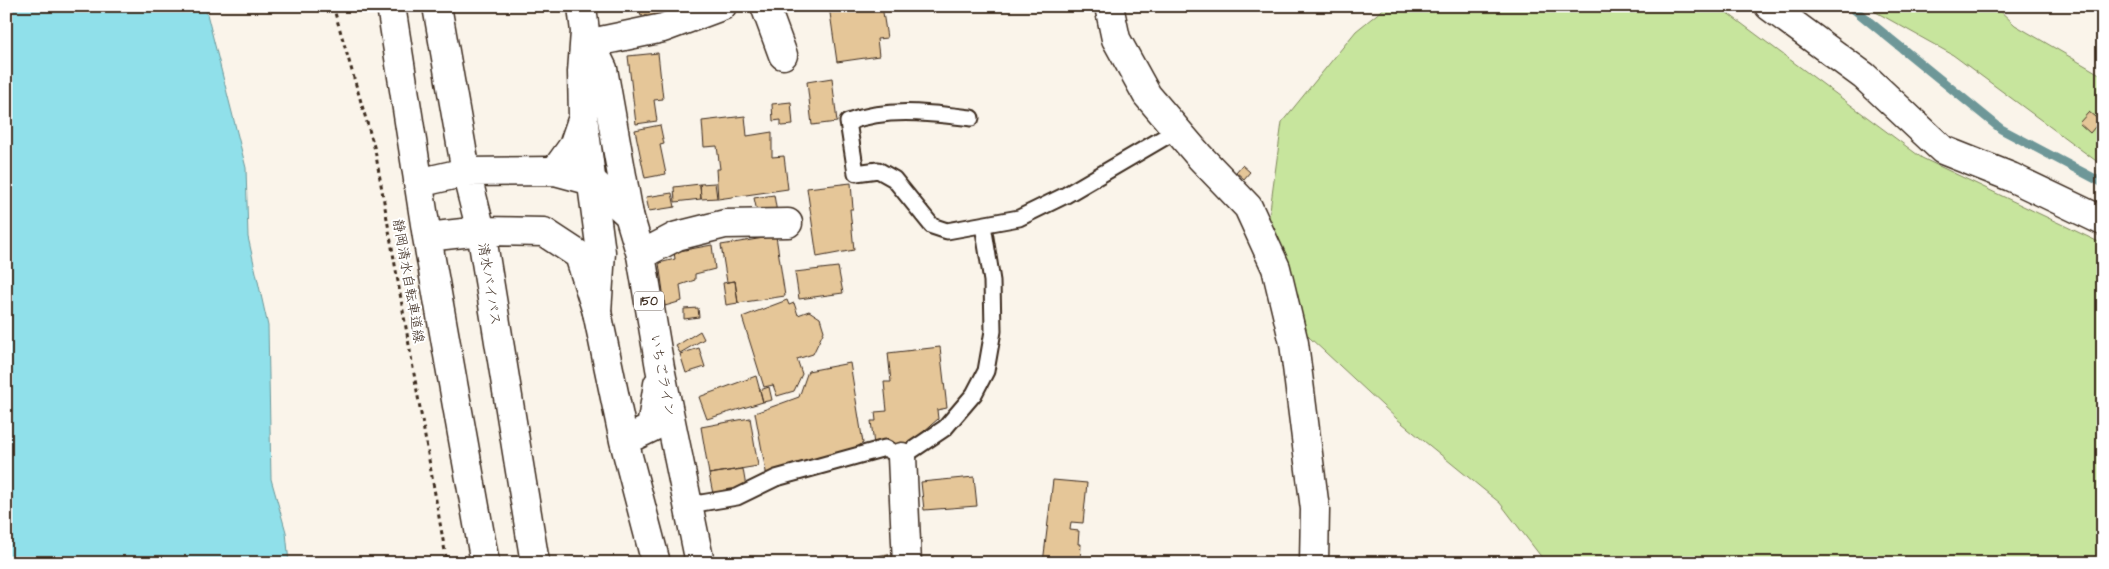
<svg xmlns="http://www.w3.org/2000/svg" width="2109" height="569" font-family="'Architects Daughter','Klee One',sans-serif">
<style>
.green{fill:#c7e59d;stroke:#81885e}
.water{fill:#90e0ea;stroke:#6e9798}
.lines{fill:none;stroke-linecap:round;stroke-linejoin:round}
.stream{stroke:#6e9798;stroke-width:9}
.building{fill:#e5c698;stroke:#3b2a1e}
.lane-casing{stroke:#3b2a1e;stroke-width:19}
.street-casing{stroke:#3b2a1e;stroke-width:31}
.secondary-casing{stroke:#3b2a1e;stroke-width:31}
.highway-casing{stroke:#3b2a1e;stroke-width:31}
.path{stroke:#3b2a1e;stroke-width:3;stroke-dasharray:4 4;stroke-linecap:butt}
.lane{stroke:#fff;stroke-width:15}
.street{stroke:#fff;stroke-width:28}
.secondary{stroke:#fff;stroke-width:28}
.highway{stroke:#fff;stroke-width:28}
.labels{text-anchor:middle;stroke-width:4;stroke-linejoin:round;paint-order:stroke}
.shield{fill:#fff;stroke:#766a62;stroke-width:1}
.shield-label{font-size:12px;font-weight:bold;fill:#3b2a1e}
.street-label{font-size:14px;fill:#3b2a1e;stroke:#fff}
</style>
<rect width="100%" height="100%" fill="#faf4ea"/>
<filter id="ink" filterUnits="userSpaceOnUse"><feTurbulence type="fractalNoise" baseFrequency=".02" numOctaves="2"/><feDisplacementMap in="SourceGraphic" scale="10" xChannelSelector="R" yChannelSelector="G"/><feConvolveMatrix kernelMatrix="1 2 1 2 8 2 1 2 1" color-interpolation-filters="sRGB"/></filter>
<g filter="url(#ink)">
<path class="green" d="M 1387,6 L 1718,6 L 1922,158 L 2103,244 L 2103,563 L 1546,563 L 1500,503 L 1397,419 L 1296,325 L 1267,232 L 1282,122 L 1356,31 Z
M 1865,6 L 1995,6 L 2015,25 L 2103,76 L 2103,166 L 1953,55 Z"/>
<path class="water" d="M 6,6 L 205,6 L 246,168 L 248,237 L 268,326 L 271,479 L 286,532 L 289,563 L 6,563 Z"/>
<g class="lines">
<path class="stream" d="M 1850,6 L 2001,129 L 2103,183"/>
</g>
<path class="building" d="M 639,6 L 662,6 L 664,20 L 647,23 L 646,15 L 641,16 Z
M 829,6 L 882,6 L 887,38 L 877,39 L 879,56 L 837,62 Z
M 658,53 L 663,99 L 654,100 L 657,121 L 636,124 L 628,56 Z
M 832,78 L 837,122 L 812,125 L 807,82 Z
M 791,102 L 793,125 L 781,126 L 781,120 L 773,121 L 772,104 Z
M 2089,112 L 2100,121 L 2090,133 L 2079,123 Z
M 745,116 L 747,136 L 772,132 L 772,157 L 784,156 L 788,189 L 718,199 L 716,169 L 720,169 L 717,146 L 704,147 L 702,121 Z
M 660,125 L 664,144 L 660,145 L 666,174 L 645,178 L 635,130 Z
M 1242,165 L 1250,172 L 1244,179 L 1236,172 Z
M 715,183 L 717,198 L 701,199 L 700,184 Z
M 851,183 L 853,209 L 850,209 L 854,250 L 817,257 L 807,188 Z
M 700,184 L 701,199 L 675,202 L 674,187 Z
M 672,193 L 675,207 L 649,211 L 646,197 Z
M 774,195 L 777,213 L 758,216 L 754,198 Z
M 776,236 L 785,296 L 738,303 L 735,281 L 727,282 L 721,245 Z
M 712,245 L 715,269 L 695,274 L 695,280 L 680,285 L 682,301 L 665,306 L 659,263 L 675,259 L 674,252 Z
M 838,267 L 843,293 L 799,299 L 795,272 Z
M 735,281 L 738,303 L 726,305 L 723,283 Z
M 787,300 L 789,305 L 794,303 L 798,315 L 809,311 L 820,318 L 824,331 L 813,354 L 797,359 L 802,374 L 794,391 L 777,396 L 773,385 L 764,387 L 742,317 Z
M 698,308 L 699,317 L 684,319 L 684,309 Z
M 700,331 L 704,339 L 680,353 L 676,346 Z
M 940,347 L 947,408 L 937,410 L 938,419 L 908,445 L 882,448 L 874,445 L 871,421 L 876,421 L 875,412 L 887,411 L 884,382 L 891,382 L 888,353 Z
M 699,348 L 705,367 L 686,373 L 680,354 Z
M 850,363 L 863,443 L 846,454 L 767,477 L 755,413 L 799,397 L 808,371 Z
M 756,376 L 763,402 L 707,419 L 699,397 Z
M 769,387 L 772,400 L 763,402 L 760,390 Z
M 750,418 L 758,466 L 709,474 L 701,427 Z
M 743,469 L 746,487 L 713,494 L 709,474 Z
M 974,477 L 977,506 L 924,510 L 921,482 Z
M 1053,480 L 1087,483 L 1083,523 L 1071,522 L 1070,530 L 1079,531 L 1078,544 L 1081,544 L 1080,563 L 1043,563 Z
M 888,554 L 889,563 L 853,563 L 852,560 Z"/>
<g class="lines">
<defs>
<path id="lane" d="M 971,118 C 929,113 889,107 848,122 L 856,173 L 878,170 L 894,179 L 932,226 L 947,231 L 1019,218 L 1066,195 L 1177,130
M 689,505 L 737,497 L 776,478 L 885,448 L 902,457 L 945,428 L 974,394 L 986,371 L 993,331 L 992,281 L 983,225"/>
<path id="street" d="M 765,6 L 783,55
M 1109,6 L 1116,39 L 1147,95 L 1200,157 L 1248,207 L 1276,268 L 1294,343 L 1315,509 L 1314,563
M 1769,6 L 1864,76 L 1943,150 L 2011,177 L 2103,221
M 591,43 L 663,28 L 722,6
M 641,255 L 677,236 L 725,224 L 788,223
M 902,457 L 907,563"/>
<path id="secondary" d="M 585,32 L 603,69 L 629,215
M 583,117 L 601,252 L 597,312
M 555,171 L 573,146 L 583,117 L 582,72 L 585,32 L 582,6"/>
<path id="highway" d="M 391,6 L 427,237 L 485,563
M 437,6 L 466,172 L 481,231 L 535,563
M 418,183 L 466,172 L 555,171 L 592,181 L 629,215 L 641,255 L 660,368 L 700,563
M 427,237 L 481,231 L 544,232 L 579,255 L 597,312 L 624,441 L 656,563
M 624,441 L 651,428 L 658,384"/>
</defs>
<use href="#lane" class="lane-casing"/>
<use href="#street" class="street-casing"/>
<use href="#secondary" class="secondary-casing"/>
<use href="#highway" class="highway-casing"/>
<path class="path" d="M 333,6 L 375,150 L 447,563"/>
<use href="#lane" class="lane"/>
<use href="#street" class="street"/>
<use href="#secondary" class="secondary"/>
<use href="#highway" class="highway"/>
</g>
</g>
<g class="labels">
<rect class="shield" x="634" y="291.5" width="30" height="19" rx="4"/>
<g class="shield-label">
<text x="649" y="305">150</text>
</g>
<g class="street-label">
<text transform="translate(409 281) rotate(80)" y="5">静岡清水自転車道線</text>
<text transform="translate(490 284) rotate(81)" y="5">清水バイパス</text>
<text transform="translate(663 375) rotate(79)" y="5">いちごライン</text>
</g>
</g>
<rect width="2109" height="569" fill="none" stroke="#fff" stroke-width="25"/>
<rect x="12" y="12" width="2084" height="544" fill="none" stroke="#3b2a1e" stroke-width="2" filter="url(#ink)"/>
</svg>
